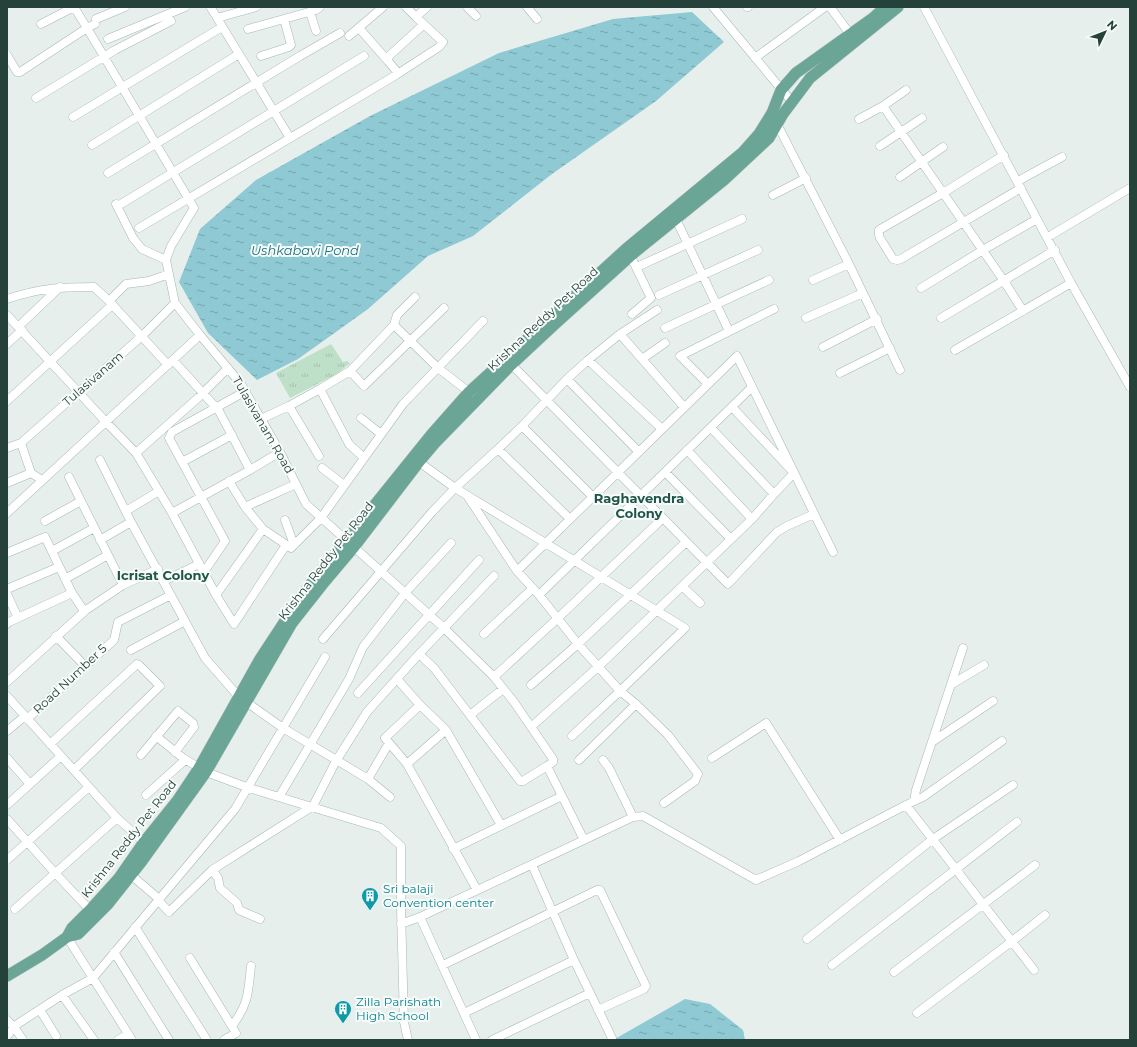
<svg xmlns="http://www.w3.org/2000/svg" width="1137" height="1047" font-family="Montserrat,sans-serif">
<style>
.park{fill:url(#park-tufts)}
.water{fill:url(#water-ripples)}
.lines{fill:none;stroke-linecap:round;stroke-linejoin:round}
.minor-casing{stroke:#a8b8b2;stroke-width:9}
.major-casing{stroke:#c2cac8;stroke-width:12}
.minor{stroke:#fff;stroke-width:8}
.major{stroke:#6aa596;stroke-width:11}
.labels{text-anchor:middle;stroke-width:4;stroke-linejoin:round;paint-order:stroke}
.street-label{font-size:12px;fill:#24423a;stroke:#f7fbf9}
.culture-label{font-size:12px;fill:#0d838f;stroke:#f7fbf9;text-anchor:start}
.water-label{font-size:13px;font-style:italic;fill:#1c6f80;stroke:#f7fbf9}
.neighbourhood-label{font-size:13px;font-weight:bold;fill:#1f5548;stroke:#f7fbf9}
</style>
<defs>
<pattern id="park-tufts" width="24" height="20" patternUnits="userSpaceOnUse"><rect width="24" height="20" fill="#bfe0c8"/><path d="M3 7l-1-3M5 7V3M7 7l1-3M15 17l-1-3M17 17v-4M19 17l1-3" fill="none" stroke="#a4c1ad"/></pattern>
<pattern id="water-ripples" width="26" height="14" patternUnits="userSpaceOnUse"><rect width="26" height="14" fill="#8ec9d4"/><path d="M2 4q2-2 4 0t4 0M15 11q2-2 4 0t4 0" fill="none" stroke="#74a5ad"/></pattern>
</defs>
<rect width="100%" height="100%" fill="#e6efeb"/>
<path class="park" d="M 331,344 L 343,362 L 347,361 L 350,363 L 337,374 L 290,398 L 276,373 Z"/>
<path class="water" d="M 692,12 L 724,42 L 656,101 L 552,174 L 473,236 L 428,256 L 368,309 L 298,359 L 257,380 L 208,333 L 179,282 L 200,229 L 256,180 L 370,116 L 499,53 L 613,19 Z
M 685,999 L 710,1004 L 743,1030 L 745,1040 L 613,1040 Z"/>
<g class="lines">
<defs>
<path id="minor" d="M 74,7 L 87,28 L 95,24
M 467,7 L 476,16
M 527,7 L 537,19
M 713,7 L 792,102
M 747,7 L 748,7
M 830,7 L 850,34
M 924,7 L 1071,283 L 1130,387
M 211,8 L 290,138
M 310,12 L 316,31
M 416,17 L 427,7
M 217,18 L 256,7
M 96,19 L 125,7
M 41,24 L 74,7
M 359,28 L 388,61
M 248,29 L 316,10 L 320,7
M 349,36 L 383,7
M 108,39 L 185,7
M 7,55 L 17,72 L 20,72 L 87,28 L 194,208 L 171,246 L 166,260 L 175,303 L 200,335 L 241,384 L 280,452 L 306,504 L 444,628 L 494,677 L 514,702 L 553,759 L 553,762 L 547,766 L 584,840
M 261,56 L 289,47 L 291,45 L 284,19
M 755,58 L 825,7
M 398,73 L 388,61 L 389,56 L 423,25
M 36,98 L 115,50 L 171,21
M 883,106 L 1004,281 L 1023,311
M 73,117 L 222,27
M 859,119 L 883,106 L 906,90
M 777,124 L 849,264 L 900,370
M 92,145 L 239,54
M 880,146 L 922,118
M 1004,155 L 943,193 L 879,230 L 879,235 L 880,238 L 893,259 L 897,260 L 901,259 L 1021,188
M 108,173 L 300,56 L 340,33
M 900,177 L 943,147
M 1018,181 L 1062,157
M 773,195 L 806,178
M 116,204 L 133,238 L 142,249 L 166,260
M 121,204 L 364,56
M 676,219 L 729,331
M 139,228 L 396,75 L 439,47 L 443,42 L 416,17 L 406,7
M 1048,237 L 1130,188
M 630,255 L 651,298 L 632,314
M 639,266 L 742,219
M 813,280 L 849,264
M 921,288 L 983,250 L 1037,219
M 659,295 L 758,250
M 7,299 C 40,288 60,287 94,287 L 109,301 L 126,284 L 149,281 L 169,274
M 109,301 L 168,365
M 7,315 L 106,422 L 136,453 L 172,513 L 216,595 L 234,624 L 286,545
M 806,318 L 863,293
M 941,318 L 1055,250
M 394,325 L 438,368 L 469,392
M 18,327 L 60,287
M 665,328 L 769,280
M 620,334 L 684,407
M 7,344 L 22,330
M 823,347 L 877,319
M 955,350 L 1071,283
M 642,359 L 665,343
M 173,360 L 219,411 L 250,470
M 588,360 L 662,429
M 509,362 L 728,584 L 777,532 L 787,526 L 814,514
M 350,371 L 364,386 L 444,308
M 840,373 L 890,348
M 567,379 L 639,452
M 708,384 L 680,356 L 774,309
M 320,389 L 349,444 L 364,458
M 7,401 L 112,305
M 289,406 L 319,456
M 361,418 L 381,434
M 261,419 L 289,406 L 320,389 L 350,371 L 394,325 L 397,315 L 415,297
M 522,426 L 593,497
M 711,428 L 774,494
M 21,443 L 31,473 L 42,480
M 7,448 L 21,443 L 142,336 L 175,303
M 498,449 L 570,519
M 687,450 L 752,519
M 136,453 L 199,397 L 228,368
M 100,460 L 131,522 L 205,658 L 239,697 L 283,728 L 368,779 L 390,797
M 182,462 L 232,435
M 419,462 L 455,488 L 685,628 L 620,691 L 572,736
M 322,468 L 344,485
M 665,472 L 731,539
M 69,477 L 123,585
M 229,481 L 245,507 L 263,529 L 291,548 L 321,518 L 403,404 L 483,321
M 7,483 L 31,473
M 468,497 L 517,571 L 539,595 L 578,644 L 620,691 L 636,704 L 668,735 L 698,774 L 695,781 L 664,803
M 245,507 L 296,484
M 126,511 L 159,491
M 7,513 L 200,335
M 172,513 L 250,470 L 280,452
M 285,520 L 294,545
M 45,521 L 81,501
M 100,540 L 131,522
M 52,551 L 94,528
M 7,553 L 45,537 L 72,593
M 517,571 L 737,356 L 833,552
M 204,572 L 225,541 L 169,438 L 172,432 L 246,391
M 65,579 L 108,555
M 164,581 L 199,564
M 682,586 L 700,603
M 7,589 L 59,567
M 7,594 L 18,618
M 216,595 L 263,529
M 539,595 L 752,387
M 7,624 L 9,622 L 72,593 L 84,611
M 484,634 L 533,588
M 56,636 L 85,666
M 323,639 L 432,512 L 455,488 L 498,449 L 522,426 L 567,379 L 588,360 L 620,334 L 657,310
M 131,650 L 185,621
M 419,654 L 434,668 L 520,781 L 523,781 L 547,766
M 494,677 L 558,618 L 663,518
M 397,679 L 420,705 L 446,730 L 501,825
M 7,682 L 86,610 L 123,585 L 158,569
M 952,684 L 984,665
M 531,685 L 578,644 L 686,542
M 358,693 L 479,560
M 7,696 L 117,818 L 144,842
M 420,705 L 385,738 L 407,764 L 477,890
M 470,715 L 503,689
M 27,719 L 114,640 L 118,622 L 171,595
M 531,727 L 599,666 L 752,519 L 774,494 L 794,473 L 732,407
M 7,731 L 25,716
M 156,736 L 183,758 L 206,772 L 249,788 L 381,828 L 401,846 L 401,909 L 404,1022 L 408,1040
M 932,742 L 993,701
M 50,744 L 137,664 L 139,665 L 160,686 L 74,770
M 141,755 L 178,711 L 193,723 L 194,727 L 175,752
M 7,758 L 30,784
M 712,758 L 766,723 L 840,840
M 579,760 L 636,704
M 603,760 L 609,768 L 633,817
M 407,764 L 446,730
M 368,779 L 389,743
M 146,795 L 185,760
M 279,797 L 349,679 L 363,647 L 405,593 L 451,543
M 914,801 L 916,790 L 963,648
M 7,805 L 61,756
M 906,805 L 1034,970
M 7,819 L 55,873 L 90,910
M 453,849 L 562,796
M 7,860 L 89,787
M 532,865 L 574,960 L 612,1038 L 611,1040
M 212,870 L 218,878 L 220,888 L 237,903 L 239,910 L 260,919
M 131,875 L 159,899
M 158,900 L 169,912 L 212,870 L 313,806 L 336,761 L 367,712 L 419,654 L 494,576
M 15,909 L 117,818
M 420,917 L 476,1040
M 401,924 L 420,917 L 633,817 L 643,816 L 756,880 L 799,861 L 906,805 L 923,797 L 1002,741
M 135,927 L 207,1040
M 67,937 L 132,1040
M 807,939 L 933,839 L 1013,785
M 114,952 L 169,1040
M 190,958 L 236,1033 L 224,1040
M 443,965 L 597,890 L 600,890 L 646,986 L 644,989 L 598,1010
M 832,965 L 1017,822
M 894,972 L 1035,865
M 62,995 L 94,1040
M 40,1010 L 56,1036
M 464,1013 L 574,960
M 917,1013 L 1011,942 L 1045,915
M 7,1020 L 14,1027 L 23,1040
M 232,1026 C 249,1003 248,993 251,966
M 7,1036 L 16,1025 L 62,995 L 93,978 L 235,809 L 325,657
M 118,1040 L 128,1034
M 492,1040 L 590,993"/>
<path id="major" d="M 67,937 L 72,928 L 90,910 L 119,878 L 144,842 L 177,801 L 199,768 L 260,659 L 302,595 L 431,435 L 469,392 L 627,248 L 743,152 L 759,134 L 772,113 L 781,90 L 796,73 L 873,18 L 885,7
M 7,976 L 42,955 L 67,937 L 78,934 L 108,904 L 142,861 L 206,772 L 292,623 L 322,585 L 354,547 L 419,462 L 435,443 L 511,365 L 555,324 L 635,252 L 724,180 L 769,138 L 783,114 L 810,78 L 898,7"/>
</defs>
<use href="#minor" class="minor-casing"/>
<use href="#major" class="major-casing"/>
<use href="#minor" class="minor"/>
<use href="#major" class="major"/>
</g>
<defs>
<symbol id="building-pin" viewBox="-11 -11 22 30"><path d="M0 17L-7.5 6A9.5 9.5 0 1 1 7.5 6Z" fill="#0f9aa8" stroke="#f7fbf9"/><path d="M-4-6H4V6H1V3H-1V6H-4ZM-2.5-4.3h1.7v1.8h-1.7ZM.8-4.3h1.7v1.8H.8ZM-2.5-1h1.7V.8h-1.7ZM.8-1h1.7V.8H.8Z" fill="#fff"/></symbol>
</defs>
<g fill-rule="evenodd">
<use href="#building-pin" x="360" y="886" width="20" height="27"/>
<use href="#building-pin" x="333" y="999" width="20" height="27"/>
</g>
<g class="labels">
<g class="street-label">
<text transform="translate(543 319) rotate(-43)" y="4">Krishna Reddy Pet Road</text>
<text transform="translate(93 379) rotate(-41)" y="4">Tulasivanam</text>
<text transform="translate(263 425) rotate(60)" y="4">Tulasivanam Road</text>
<text transform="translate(326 561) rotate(-52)" y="4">Krishna Reddy Pet Road</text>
<text transform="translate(70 679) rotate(-43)" y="4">Road Number 5</text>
<text transform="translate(129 839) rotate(-52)" y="4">Krishna Reddy Pet Road</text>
</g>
<g class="culture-label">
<text x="383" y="893">Sri balaji<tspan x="383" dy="14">Convention center</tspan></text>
<text x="356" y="1006">Zilla Parishath<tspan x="356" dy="14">High School</tspan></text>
</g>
<g class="water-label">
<text x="305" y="255">Ushkabavi Pond</text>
</g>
<g class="neighbourhood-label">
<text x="639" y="503">Raghavendra<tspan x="639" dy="15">Colony</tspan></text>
<text x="163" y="580">Icrisat Colony</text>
</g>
</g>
<rect width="1137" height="1047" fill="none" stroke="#24423a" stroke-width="16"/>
<g transform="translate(1105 32) rotate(47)" stroke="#f7fbf9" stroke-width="3" paint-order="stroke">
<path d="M0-3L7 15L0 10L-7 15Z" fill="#24423a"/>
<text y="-6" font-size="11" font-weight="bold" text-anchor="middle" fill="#24423a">N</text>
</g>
</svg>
